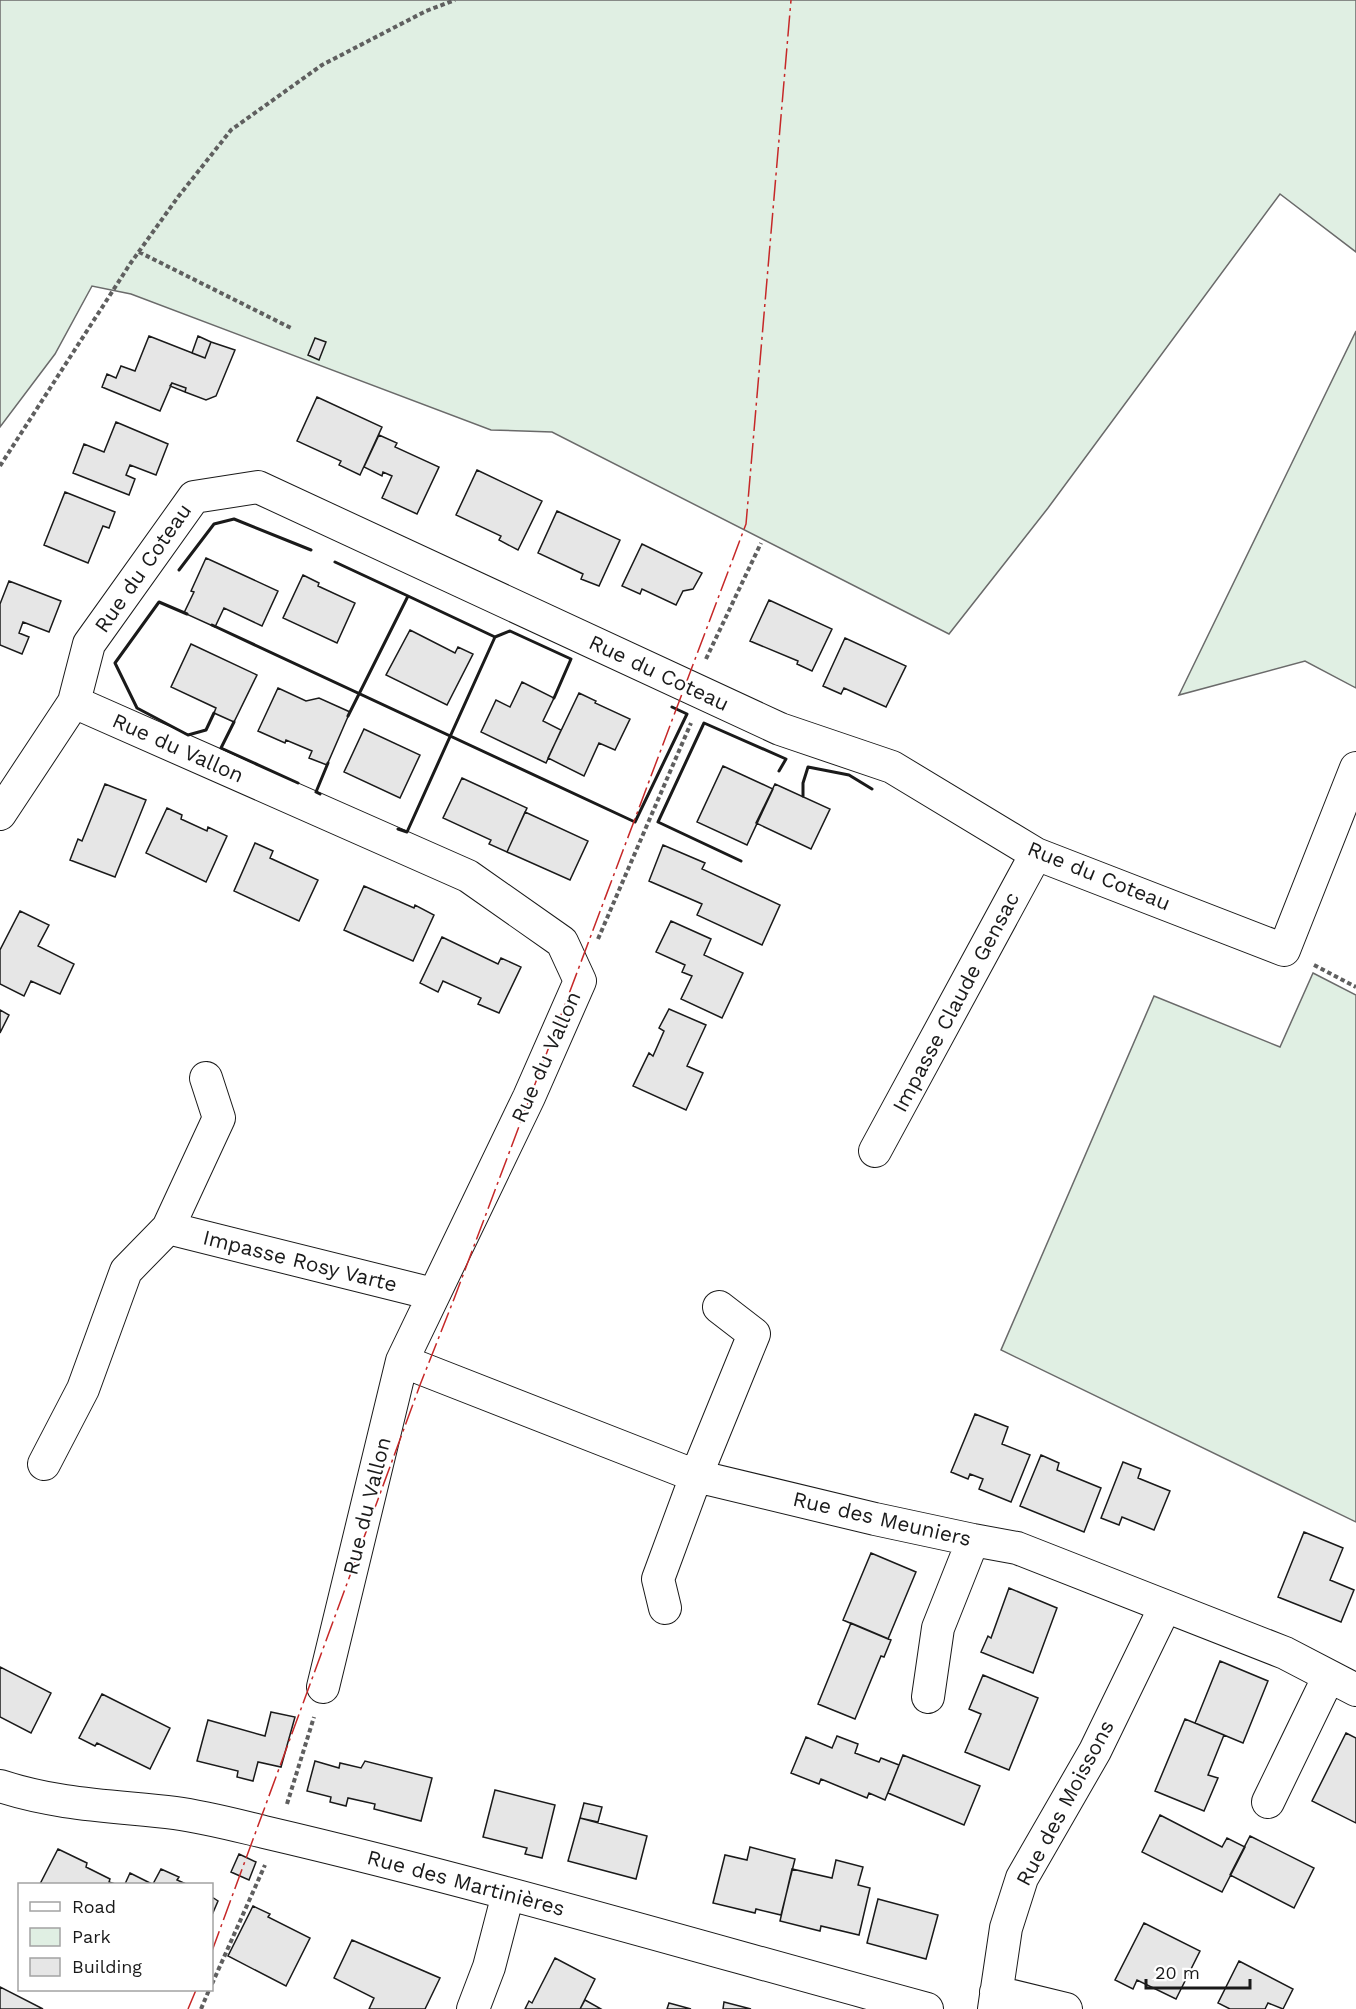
<svg xmlns="http://www.w3.org/2000/svg" width="1356" height="2009" font-family="'Work Sans',sans-serif">
<style>
.green{fill:#e0efe3;stroke:#6a6a6a;stroke-width:1.5}
.building{fill:#e6e6e6;stroke:#1a1a1a;stroke-width:1.5}
.lines{fill:none;stroke-linecap:round;stroke-linejoin:round}
.minor-casing{stroke:#1a1a1a;stroke-width:34}
.path{stroke:#5f5f5f;stroke-width:4;stroke-dasharray:4.5 3;stroke-linecap:butt}
.minor{stroke:#fff;stroke-width:32}
.wall{stroke:#1a1a1a;stroke-width:3}
.power{stroke:#c62828;stroke-width:1.5;stroke-dasharray:21 4.5 3 4.5;stroke-linecap:butt}
.labels{text-anchor:middle;stroke-width:4.5;stroke-linejoin:round;paint-order:stroke}
.street-label{font-size:21px;fill:#1a1a1a;stroke:#fff}
</style>
<rect width="100%" height="100%" fill="#fff"/>
<path class="green" d="M 0,0 L 1356,0 L 1356,252 L 1280,194 L 1048,508 L 949,634 L 552,432 L 491,430 L 131,294 L 92,286 L 55,354 L 0,427 Z
M 1356,331 L 1356,688 L 1305,661 L 1179,695 Z
M 1313,973 L 1356,995 L 1356,1522 L 1001,1350 L 1154,996 L 1280,1047 Z"/>
<path class="building" d="M 149,336 L 205,358 L 211,342 L 235,350 L 216,396 L 206,400 L 185,392 L 186,388 L 172,383 L 160,411 L 102,387 L 107,374 L 116,378 L 121,366 L 135,371 Z
M 198,336 L 211,342 L 205,358 L 192,353 Z
M 315,338 L 326,342 L 319,360 L 308,355 Z
M 172,383 L 186,388 L 185,392 L 170,386 Z
M 317,397 L 382,427 L 360,475 L 339,465 L 341,461 L 297,441 Z
M 116,422 L 168,444 L 156,475 L 130,465 L 126,475 L 135,479 L 129,495 L 73,473 L 84,444 L 104,452 Z
M 379,435 L 397,443 L 395,447 L 439,467 L 417,514 L 382,498 L 392,476 L 383,472 L 382,476 L 364,467 Z
M 477,470 L 542,501 L 518,550 L 499,540 L 501,536 L 456,515 Z
M 65,492 L 115,512 L 109,528 L 103,526 L 88,563 L 44,545 Z
M 557,511 L 620,540 L 599,586 L 581,579 L 583,574 L 538,553 Z
M 642,544 L 702,573 L 693,589 L 683,591 L 676,605 L 642,589 L 640,594 L 622,586 Z
M 206,558 L 278,591 L 262,626 L 224,608 L 215,627 L 184,613 L 194,592 L 191,591 Z
M 303,575 L 319,583 L 318,586 L 355,603 L 337,643 L 283,618 Z
M 9,581 L 61,601 L 49,632 L 23,622 L 19,633 L 29,637 L 22,654 L 0,645 L 0,604 Z
M 769,600 L 832,629 L 812,671 L 797,664 L 798,661 L 750,641 Z
M 410,630 L 455,653 L 458,647 L 473,654 L 447,705 L 386,675 Z
M 845,638 L 906,666 L 886,707 L 844,688 L 841,694 L 823,686 Z
M 191,644 L 257,675 L 234,722 L 214,713 L 216,708 L 171,687 Z
M 522,682 L 554,698 L 543,721 L 561,730 L 546,763 L 481,732 L 496,700 L 510,707 Z
M 278,688 L 306,701 L 319,698 L 350,712 L 327,765 L 309,758 L 312,751 L 286,740 L 285,743 L 258,731 Z
M 579,693 L 596,701 L 595,703 L 630,719 L 615,750 L 599,743 L 584,776 L 548,758 Z
M 364,729 L 420,755 L 400,798 L 344,772 Z
M 723,766 L 773,789 L 747,845 L 697,822 Z
M 462,778 L 527,808 L 507,852 L 489,844 L 491,840 L 443,818 Z
M 105,784 L 146,800 L 115,877 L 70,860 L 78,839 L 82,841 Z
M 775,784 L 830,809 L 811,849 L 756,823 Z
M 167,808 L 182,815 L 181,819 L 207,831 L 208,827 L 227,836 L 206,882 L 146,853 Z
M 525,812 L 588,841 L 570,880 L 507,852 Z
M 255,843 L 273,851 L 270,858 L 318,880 L 299,921 L 234,891 Z
M 663,845 L 705,863 L 702,869 L 780,905 L 762,945 L 697,915 L 702,904 L 649,881 Z
M 364,886 L 414,908 L 415,905 L 434,915 L 413,961 L 344,930 Z
M 20,911 L 49,925 L 38,946 L 74,964 L 60,994 L 31,981 L 24,996 L 0,984 L 0,950 Z
M 671,921 L 711,939 L 704,955 L 743,973 L 722,1018 L 681,999 L 692,976 L 682,972 L 685,965 L 656,952 Z
M 442,937 L 498,964 L 501,958 L 521,967 L 499,1013 L 478,1004 L 481,998 L 443,981 L 438,992 L 420,983 Z
M 669,1009 L 706,1025 L 687,1066 L 703,1073 L 686,1110 L 633,1086 L 649,1053 L 653,1056 L 664,1031 L 659,1028 Z
M 0,1010 L 9,1015 L 0,1033 Z
M 975,1414 L 1008,1427 L 1002,1444 L 1030,1455 L 1011,1502 L 979,1489 L 983,1479 L 970,1474 L 968,1479 L 951,1472 Z
M 1041,1455 L 1059,1463 L 1057,1470 L 1101,1488 L 1084,1532 L 1020,1506 Z
M 1123,1462 L 1141,1469 L 1138,1478 L 1170,1491 L 1154,1530 L 1122,1517 L 1119,1525 L 1101,1518 Z
M 1304,1532 L 1343,1548 L 1330,1580 L 1354,1590 L 1341,1622 L 1278,1597 Z
M 871,1553 L 916,1572 L 888,1639 L 843,1620 Z
M 1009,1588 L 1057,1608 L 1033,1673 L 981,1652 L 988,1636 L 991,1638 Z
M 851,1623 L 891,1640 L 884,1657 L 881,1656 L 855,1719 L 818,1704 Z
M 1220,1661 L 1268,1681 L 1243,1743 L 1195,1723 Z
M 0,1667 L 51,1693 L 31,1733 L 0,1717 Z
M 983,1675 L 1038,1698 L 1009,1770 L 965,1752 L 981,1714 L 969,1709 Z
M 102,1694 L 170,1728 L 150,1769 L 97,1743 L 95,1746 L 79,1738 Z
M 271,1712 L 295,1717 L 281,1767 L 258,1762 L 253,1781 L 237,1777 L 238,1771 L 197,1761 L 208,1720 L 265,1736 Z
M 1185,1719 L 1224,1735 L 1208,1775 L 1218,1778 L 1204,1811 L 1155,1791 Z
M 1346,1733 L 1356,1738 L 1356,1823 L 1312,1801 Z
M 837,1736 L 858,1744 L 855,1753 L 879,1762 L 881,1758 L 899,1765 L 885,1800 L 869,1793 L 867,1798 L 821,1779 L 819,1784 L 791,1773 L 806,1737 L 832,1748 Z
M 903,1755 L 980,1786 L 964,1825 L 888,1793 Z
M 315,1761 L 339,1768 L 340,1763 L 361,1768 L 365,1761 L 432,1778 L 421,1821 L 374,1809 L 375,1804 L 348,1798 L 346,1806 L 330,1802 L 331,1797 L 307,1791 Z
M 495,1790 L 555,1805 L 542,1858 L 525,1854 L 527,1848 L 483,1837 Z
M 584,1803 L 602,1807 L 598,1822 L 580,1818 Z
M 1160,1815 L 1222,1847 L 1227,1838 L 1245,1847 L 1222,1892 L 1142,1852 Z
M 580,1818 L 647,1836 L 636,1879 L 568,1861 Z
M 1250,1836 L 1314,1868 L 1294,1908 L 1230,1875 Z
M 750,1847 L 795,1859 L 781,1915 L 756,1909 L 755,1913 L 713,1903 L 725,1855 L 747,1860 Z
M 58,1849 L 87,1863 L 86,1867 L 110,1879 L 109,1882 L 115,1884 L 40,1884 Z
M 239,1854 L 256,1862 L 249,1880 L 231,1872 Z
M 836,1860 L 863,1867 L 858,1885 L 870,1888 L 859,1935 L 821,1926 L 820,1931 L 780,1921 L 792,1869 L 832,1878 Z
M 161,1869 L 179,1877 L 177,1880 L 186,1884 L 153,1884 Z
M 130,1873 L 152,1884 L 125,1884 Z
M 212,1897 L 218,1901 L 212,1915 Z
M 878,1899 L 938,1915 L 926,1959 L 867,1943 Z
M 253,1906 L 270,1914 L 268,1917 L 310,1938 L 286,1986 L 228,1956 Z
M 1144,1923 L 1200,1951 L 1176,1999 L 1137,1980 L 1133,1989 L 1115,1980 Z
M 352,1940 L 440,1978 L 425,2009 L 369,2009 L 374,1998 L 334,1978 Z
M 555,1958 L 595,1979 L 580,2009 L 525,2009 L 529,2001 L 532,2003 Z
M 1239,1961 L 1293,1989 L 1283,2009 L 1268,2003 L 1265,2009 L 1230,2009 L 1218,2003 Z
M 0,1987 L 43,2009 L 0,2009 Z
M 585,2000 L 601,2009 L 580,2009 Z
M 724,2002 L 751,2009 L 723,2009 Z
M 669,2003 L 691,2009 L 667,2009 Z"/>
<g class="lines">
<defs>
<path id="minor" d="M 74,702 L 468,876 L 562,942 L 580,981 L 529,1097 L 402,1361 L 323,1687
M 0,814 L 74,702 L 89,644 L 194,497 L 258,487 L 780,729 L 892,767 L 1036,854 L 1284,950 L 1356,768
M 206,1078 L 219,1118 L 168,1228 L 433,1294
M 875,1151 L 1036,854
M 402,1361 L 696,1476 L 875,1519 L 973,1540 L 1017,1548 L 1285,1653 L 1356,1690
M 44,1464 L 83,1389 L 126,1271 L 168,1228
M 665,1608 L 658,1579 L 696,1476 L 754,1334 L 719,1307
M 928,1697 L 938,1628 L 973,1540
M 0,1786 C 57,1805 116,1806 175,1813 C 205,1817 235,1825 264,1832 C 487,1884 706,1949 927,2009
M 1268,1802 L 1329,1676
M 996,1992 L 1066,2009
M 473,2009 L 489,1967 L 508,1894
M 994,2009 L 1006,1928 L 1022,1878 L 1095,1751 L 1165,1607"/>
</defs>
<use href="#minor" class="minor-casing"/>
<path class="path" d="M 139,252 L 291,328
M 0,466 L 130,264 L 178,197 L 231,130 L 322,65 L 426,11 L 455,0
M 706,659 L 761,543
M 598,939 L 691,723
M 1314,965 L 1356,987
M 287,1804 L 314,1717
M 212,1984 L 265,1865
M 201,2009 L 209,1990"/>
<use href="#minor" class="minor"/>
<path class="wall" d="M 335,562 L 408,596
M 179,570 L 214,524 L 234,519 L 311,550
M 187,614 L 159,602 L 115,663 L 137,708 L 188,735 L 206,730 L 214,713
M 212,625 L 635,822 L 687,714 L 672,707
M 495,637 L 510,631 L 571,659 L 554,698
M 348,716 L 408,596 L 495,637 L 407,832 L 398,829
M 234,722 L 221,748 L 298,783
M 320,794 L 316,792 L 328,763
M 803,796 L 803,783 L 808,767 L 849,775 L 872,789
M 741,861 L 658,822 L 704,723 L 786,759 L 779,771"/>
<path class="power" d="M 212,1951 L 420,1385 L 454,1299 L 746,524 L 791,0
M 188,2009 L 196,1990"/>
</g>
<g class="labels">
<g class="street-label">
<text transform="translate(143 568) rotate(-55)" y="7">Rue du Coteau</text>
<text transform="translate(659 673) rotate(25)" y="7">Rue du Coteau</text>
<text transform="translate(178 748) rotate(24)" y="7">Rue du Vallon</text>
<text transform="translate(1099 876) rotate(22)" y="7">Rue du Coteau</text>
<text transform="translate(956 1002) rotate(-62)" y="7">Impasse Claude Gensac</text>
<text transform="translate(546 1057) rotate(-66)" y="7">Rue du Vallon</text>
<text transform="translate(300 1261) rotate(14)" y="7">Impasse Rosy Varte</text>
<text transform="translate(367 1506) rotate(-76)" y="7">Rue du Vallon</text>
<text transform="translate(882 1519) rotate(13)" y="7">Rue des Meuniers</text>
<text transform="translate(1065 1803) rotate(-62)" y="7">Rue des Moissons</text>
<text transform="translate(466 1883) rotate(15)" y="7">Rue des Martinières</text>
</g>
</g>
<rect x="18" y="1883" width="195" height="108" fill="#ffffff" stroke="#a3a3a3" stroke-width="1.5"/>
<rect x="30" y="1902" width="30" height="9" fill="#ffffff" stroke="#a3a3a3" stroke-width="1.5"/>
<text x="72" y="1913" font-size="18" fill="#1a1a1a">Road</text>
<rect x="30" y="1928" width="30" height="18" fill="#e0efe3" stroke="#a3a3a3" stroke-width="1.5"/>
<text x="72" y="1943" font-size="18" fill="#1a1a1a">Park</text>
<rect x="30" y="1958" width="30" height="18" fill="#e6e6e6" stroke="#a3a3a3" stroke-width="1.5"/>
<text x="72" y="1973" font-size="18" fill="#1a1a1a">Building</text>
<path d="M1146 1979v9h104v-9" fill="none" stroke="#1a1a1a" stroke-width="3"/>
<text x="1155" y="1979" font-size="18" fill="#1a1a1a" stroke="#ffffff" stroke-width="4.5" paint-order="stroke">20 m</text>
</svg>
